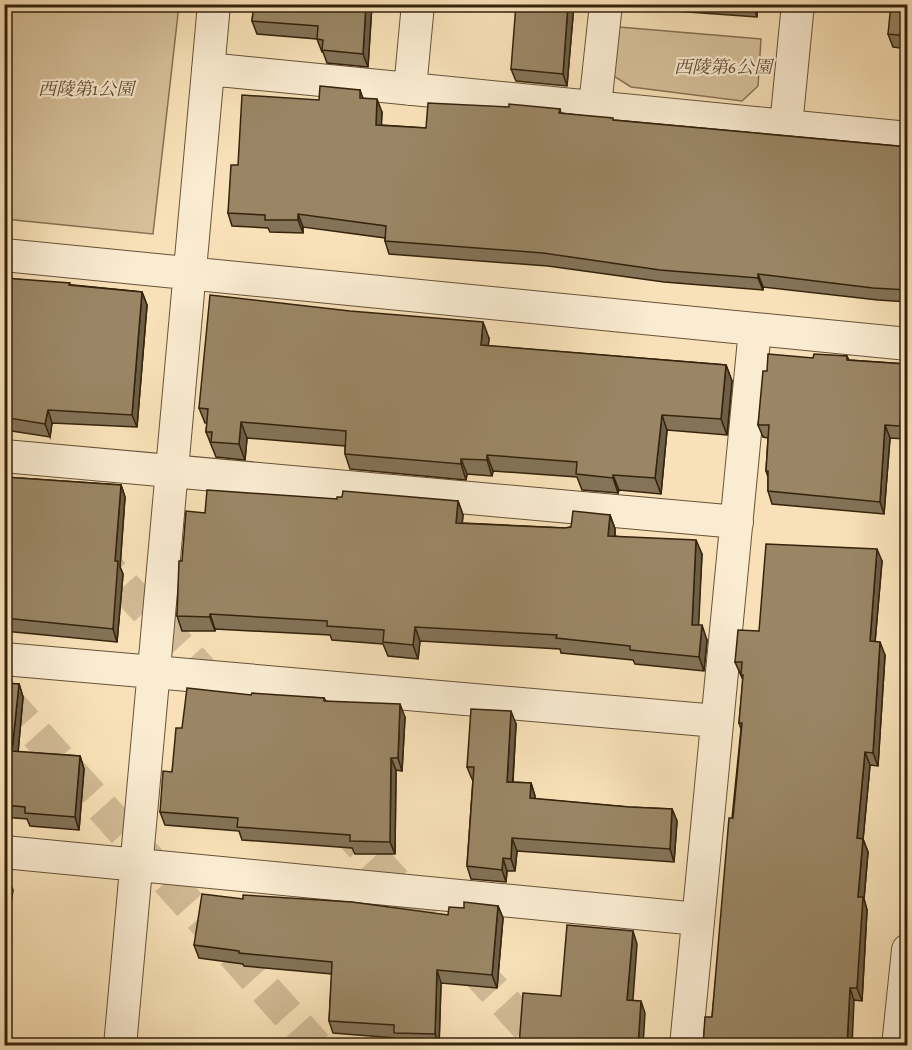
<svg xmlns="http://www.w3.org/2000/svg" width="912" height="1050" font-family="Alegreya,'Noto Serif JP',serif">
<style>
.green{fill:#d7c19b;stroke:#867254;stroke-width:1.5}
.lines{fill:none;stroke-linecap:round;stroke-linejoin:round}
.motorway-tunnel{stroke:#d1bb96;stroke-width:33;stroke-dasharray:33 16;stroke-linecap:butt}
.minor-casing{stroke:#665237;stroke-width:34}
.minor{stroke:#faecd1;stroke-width:32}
.wall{fill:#847357;stroke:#35230c;stroke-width:1.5}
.shaded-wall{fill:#6c5e47;stroke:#35230c;stroke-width:1.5}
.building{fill:#9a8665;stroke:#35230c;stroke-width:1.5}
.labels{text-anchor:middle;stroke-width:4.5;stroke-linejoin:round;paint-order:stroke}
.park-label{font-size:18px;font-style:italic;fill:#5e4a30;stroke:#faecd1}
</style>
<rect width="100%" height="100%" fill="#f8e1b8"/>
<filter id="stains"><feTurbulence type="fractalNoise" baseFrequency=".00333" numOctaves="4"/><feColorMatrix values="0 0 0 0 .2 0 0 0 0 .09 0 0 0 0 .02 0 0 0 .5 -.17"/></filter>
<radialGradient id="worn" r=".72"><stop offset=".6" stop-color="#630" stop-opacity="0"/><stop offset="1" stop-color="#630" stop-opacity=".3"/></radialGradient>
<path class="green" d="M 4,5 L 179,5 L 153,234 L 5,219 Z
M 619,27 L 761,39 L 758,86 L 742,101 L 631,87 L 612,75 Z"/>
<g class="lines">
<path class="motorway-tunnel" d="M 91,550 L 222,693
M 4,698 L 316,1046
M 340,822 L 545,1046"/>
<defs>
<path id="minor" d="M 208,69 L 908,138
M 410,89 L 418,4
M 595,106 L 606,4
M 786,126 L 798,4
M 4,255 L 908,344
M 4,456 L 737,522
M 4,659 L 717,721
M 4,852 L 698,919
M 120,1046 L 214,4
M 686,1046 L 755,329
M 898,1046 L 908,950"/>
</defs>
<use href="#minor" class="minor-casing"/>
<use href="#minor" class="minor"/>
</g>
<path class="wall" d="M 254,4 L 372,4 L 368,67 L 327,63 L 323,52 L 322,52 L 317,39 L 257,34 L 252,21 Z
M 574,4 L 567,86 L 516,81 L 511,69 Z
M 631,4 L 758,4 L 757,17 L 632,8 Z
M 908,4 L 908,49 L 893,47 L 888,34 Z
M 360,90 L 363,98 L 382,112 L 381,125 L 426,128 L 560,109 L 561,113 L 614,120 L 908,147 L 908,302 L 878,300 L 763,287 L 763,290 L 664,282 L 548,266 L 389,254 L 385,241 L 385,238 L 303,227 L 303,233 L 270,232 L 268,228 L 232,226 L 228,213 L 238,165 L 319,100 Z
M 4,278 L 142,292 L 147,305 L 137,427 L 52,423 L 50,437 L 12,431 L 10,425 L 4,425 Z
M 489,338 L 488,346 L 726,365 L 732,381 L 727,435 L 667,430 L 661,494 L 619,490 L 618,493 L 582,490 L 577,477 L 493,471 L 492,476 L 467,474 L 466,480 L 350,469 L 345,454 L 345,446 L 247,438 L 245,460 L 216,457 L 206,432 L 207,423 L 205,423 L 199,408 Z
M 847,356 L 849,360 L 906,364 L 908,369 L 908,408 L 905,439 L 890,438 L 884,514 L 772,504 L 768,491 L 768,477 L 766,471 L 768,438 L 763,437 L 758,425 L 767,371 L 813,358 Z
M 4,477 L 121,485 L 125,497 L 120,567 L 123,574 L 117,642 L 4,631 Z
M 337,499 L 458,501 L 463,515 L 462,523 L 565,528 L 571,527 L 610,515 L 615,529 L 615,536 L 702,554 L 698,625 L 707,640 L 704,671 L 635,664 L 633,660 L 561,653 L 560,649 L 420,641 L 418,659 L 388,656 L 383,644 L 332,640 L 330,635 L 215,629 L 215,631 L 182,631 L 177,616 L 182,561 L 205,513 Z
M 882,561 L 875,642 L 885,655 L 878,766 L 870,765 L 863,839 L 868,852 L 864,899 L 867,910 L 862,1001 L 854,1000 L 712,1017 L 741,729 L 739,723 L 743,680 L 735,662 L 759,631 Z
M 4,683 L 19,684 L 23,697 L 18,752 L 80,756 L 84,769 L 79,830 L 30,826 L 27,819 L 4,817 Z
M 251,695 L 324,698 L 326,701 L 405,717 L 402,771 L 396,770 L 395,854 L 355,854 L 352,848 L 242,840 L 239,831 L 165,825 L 160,812 L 172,772 L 182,728 Z
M 516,724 L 513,782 L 531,783 L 535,796 L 535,799 L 629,807 L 672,809 L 677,821 L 674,862 L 517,851 L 515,871 L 507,871 L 506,882 L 471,879 L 467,866 L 473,779 L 472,779 L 467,767 Z
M 243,899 L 448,915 L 464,908 L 498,906 L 503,918 L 497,988 L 441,983 L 439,1046 L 398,1046 L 395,1038 L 333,1033 L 329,1021 L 332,974 L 244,966 L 243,964 L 199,958 L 194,945 Z"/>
<path class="shaded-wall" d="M 366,4 L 372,4 L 368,67 L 363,54 Z
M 568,4 L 574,4 L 567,86 L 563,74 Z
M 753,4 L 758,4 L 757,17 Z
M 377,99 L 382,112 L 381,137 L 376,125 Z
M 298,214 L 303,227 L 303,233 L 298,220 Z
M 758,274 L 763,287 L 763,290 L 758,278 Z
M 142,292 L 147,305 L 137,427 L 132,415 Z
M 483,322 L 489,338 L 487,361 L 481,345 Z
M 906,364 L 908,369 L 908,408 L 905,439 L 900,426 Z
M 726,365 L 732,381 L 727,435 L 721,419 Z
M 48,410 L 52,423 L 50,437 L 45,424 Z
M 662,415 L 667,430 L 661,494 L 655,478 Z
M 241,422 L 247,438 L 245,460 L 239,444 Z
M 885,425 L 890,438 L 884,514 L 880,502 Z
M 487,455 L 493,471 L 492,476 L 487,460 Z
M 461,459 L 467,474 L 466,480 L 461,464 Z
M 613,475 L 619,490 L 618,493 L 613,478 Z
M 121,485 L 125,497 L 120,567 L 123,574 L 117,642 L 113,629 L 115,561 Z
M 458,501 L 463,515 L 461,537 L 456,523 Z
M 610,515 L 615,529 L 614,550 L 608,536 Z
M 696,540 L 702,554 L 698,639 L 692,625 Z
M 877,549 L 882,561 L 874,654 L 870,641 Z
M 210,614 L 215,629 L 215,631 L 210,617 Z
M 702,625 L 707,640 L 704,671 L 699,657 Z
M 415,627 L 420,641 L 418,659 L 413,645 Z
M 880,642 L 885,655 L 878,766 L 873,753 Z
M 19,684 L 23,697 L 17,764 L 12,751 Z
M 400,704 L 405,717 L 402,771 L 398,758 Z
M 511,711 L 516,724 L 512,794 L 507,782 Z
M 865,752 L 870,765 L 862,851 L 857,838 Z
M 80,756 L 84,769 L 79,830 L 75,817 Z
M 391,758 L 396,770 L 395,854 L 390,842 Z
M 531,783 L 535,796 L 534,811 L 530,798 Z
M 672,809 L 677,821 L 674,862 L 670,849 Z
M 512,838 L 517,851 L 515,871 L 511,859 Z
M 863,839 L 868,852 L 864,899 L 867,910 L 862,1001 L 857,988 L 858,897 Z
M 503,858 L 507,871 L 506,882 L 502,870 Z
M 8,877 L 13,890 L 5,945 L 4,902 Z
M 498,906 L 503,918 L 497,988 L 492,975 Z
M 633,931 L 637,944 L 632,1013 L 627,1000 Z
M 437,970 L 441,983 L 439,1046 L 435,1034 Z
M 850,988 L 854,1000 L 852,1046 L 847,1046 Z
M 641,1001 L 645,1013 L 643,1046 L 638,1046 Z"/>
<path class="building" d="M 254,4 L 366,4 L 363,54 L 322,50 L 323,40 L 317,39 L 318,26 L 252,21 Z
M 516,4 L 568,4 L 563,74 L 511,69 Z
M 891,4 L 908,4 L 908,36 L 888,34 Z
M 320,86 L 360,90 L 360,98 L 377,99 L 376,125 L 426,128 L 428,103 L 509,107 L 509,104 L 560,109 L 559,113 L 613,118 L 613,120 L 908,147 L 908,290 L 873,288 L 758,274 L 758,278 L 660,270 L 543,253 L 385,241 L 386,226 L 298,214 L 298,220 L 265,220 L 265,215 L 228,213 L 231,165 L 238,165 L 242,95 L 319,100 Z
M 4,278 L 70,283 L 69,285 L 142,292 L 132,415 L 48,410 L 45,424 L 8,418 L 9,412 L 4,412 Z
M 210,295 L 350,311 L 483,322 L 481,345 L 726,365 L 721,419 L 662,415 L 655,478 L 613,475 L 613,478 L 576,474 L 577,462 L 487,455 L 487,460 L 461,459 L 461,464 L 345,454 L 346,431 L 241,422 L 239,444 L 211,442 L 212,432 L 206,432 L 208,409 L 199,408 Z
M 768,354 L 813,358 L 814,354 L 847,356 L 847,360 L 906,364 L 900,426 L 885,425 L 880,502 L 768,491 L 768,471 L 766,471 L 769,425 L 758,425 L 763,371 L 767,371 Z
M 4,477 L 121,485 L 115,561 L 118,561 L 113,629 L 4,618 Z
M 207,490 L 337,499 L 337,497 L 342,497 L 343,491 L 458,501 L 456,523 L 565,528 L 571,527 L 573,511 L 610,515 L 608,536 L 696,540 L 692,625 L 702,625 L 699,657 L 630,650 L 630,646 L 556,638 L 557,635 L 415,627 L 413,645 L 383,642 L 384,630 L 327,626 L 327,621 L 210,614 L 210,617 L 177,616 L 179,561 L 182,561 L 186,511 L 205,513 Z
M 766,544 L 877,549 L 870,641 L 880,642 L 873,753 L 865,752 L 857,838 L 863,839 L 858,897 L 863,897 L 857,988 L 850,988 L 847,1046 L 703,1046 L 705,1017 L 712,1017 L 729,818 L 733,818 L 742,723 L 739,723 L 743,675 L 741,675 L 742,662 L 735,662 L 738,630 L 759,631 Z
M 4,683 L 19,684 L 12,751 L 80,756 L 75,817 L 25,813 L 25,807 L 4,805 Z
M 187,688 L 251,695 L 252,693 L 324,698 L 324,701 L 400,704 L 398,758 L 391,758 L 390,842 L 350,841 L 350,835 L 237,827 L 238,818 L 160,812 L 163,771 L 172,772 L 176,728 L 182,728 Z
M 471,709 L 511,711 L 507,782 L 531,783 L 530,798 L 629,807 L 672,809 L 670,849 L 512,838 L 511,859 L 503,858 L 502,870 L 467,866 L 474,767 L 467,767 Z
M 4,877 L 8,877 L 4,902 Z
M 202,894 L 243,899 L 243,895 L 352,902 L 448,915 L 449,907 L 464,908 L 464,902 L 498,906 L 492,975 L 437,970 L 435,1034 L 394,1033 L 394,1025 L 329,1021 L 332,962 L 239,953 L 239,951 L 194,945 Z
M 567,925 L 633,931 L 627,1000 L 641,1001 L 638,1046 L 519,1046 L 523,993 L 561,996 Z"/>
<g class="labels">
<g class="park-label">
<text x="723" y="73">西陵第6公園</text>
<text x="86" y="95">西陵第1公園</text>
</g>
</g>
<rect width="912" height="1050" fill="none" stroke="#f8e1b8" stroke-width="24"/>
<rect x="6" y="6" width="900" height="1038" fill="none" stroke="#35230c" stroke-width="3"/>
<rect x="12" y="12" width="888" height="1026" fill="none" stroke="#35230c" stroke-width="1.5"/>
<rect width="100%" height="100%" filter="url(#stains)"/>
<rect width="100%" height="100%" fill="url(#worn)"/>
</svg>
